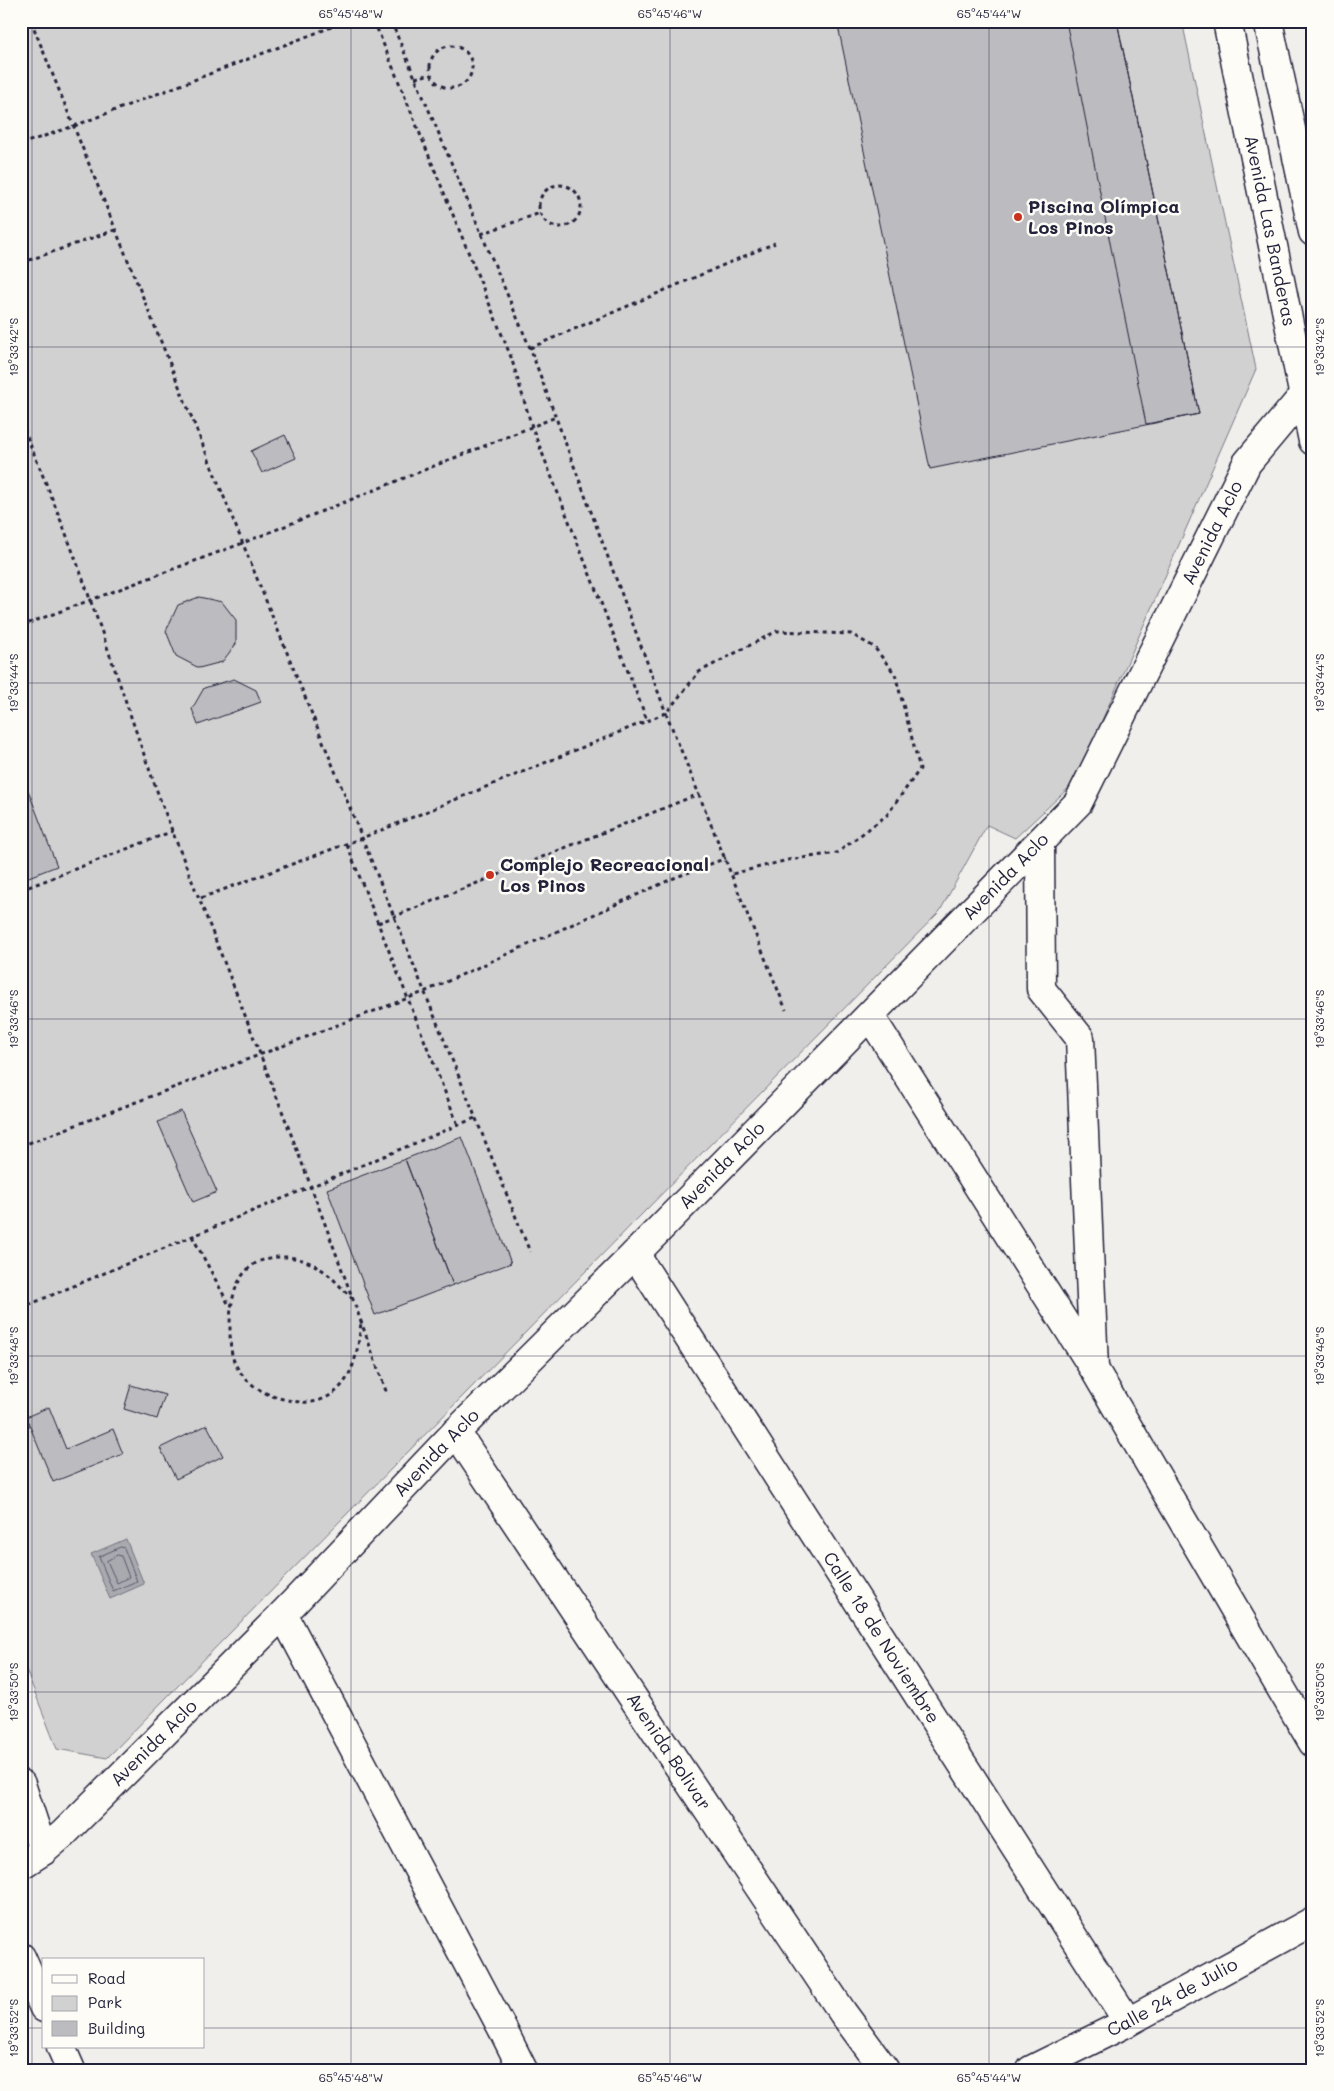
<svg xmlns="http://www.w3.org/2000/svg" width="1334" height="2091" font-family="Mali,sans-serif">
<style>
.green{fill:#d2d1d1;stroke:#7a7a86}
.water{fill:#a9a9b0;stroke:#737381}
.lines{fill:none;stroke-linecap:round;stroke-linejoin:round}
.shore{stroke:#58586a;stroke-width:1}
.building{fill:#bcbcc0;stroke:#22223b}
.street-casing{stroke:#22223b;stroke-width:31}
.secondary-casing{stroke:#22223b;stroke-width:31}
.primary-casing{stroke:#22223b;stroke-width:31}
.path{stroke:#22223b;stroke-width:3;stroke-dasharray:4 4;stroke-linecap:butt}
.street{stroke:#fdfcf7;stroke-width:28}
.secondary{stroke:#fdfcf7;stroke-width:28}
.primary{stroke:#fdfcf7;stroke-width:28}
.ticks{fill:none;stroke:#22223b;stroke-width:1;stroke-opacity:0.45}
.poi-dot{fill:#c8321e;stroke:#fdfcf7;stroke-width:2}
.labels{text-anchor:middle;stroke-width:5;stroke-linejoin:round;paint-order:stroke}
.poi-label{font-size:18px;font-weight:bold;fill:#22223b;stroke:#fdfcf7;text-anchor:start}
.street-label{font-size:18px;fill:#22223b;stroke:#fdfcf7}
.neatline{fill:none;stroke:#22223b;stroke-width:2}
.ticks-label{font-size:12px;text-anchor:middle;fill:#22223b}
</style>
<rect width="100%" height="100%" fill="#f0efec"/>
<filter id="ink" filterUnits="userSpaceOnUse"><feTurbulence type="fractalNoise" baseFrequency=".02" numOctaves="2"/><feDisplacementMap in="SourceGraphic" scale="10" xChannelSelector="R" yChannelSelector="G"/><feConvolveMatrix kernelMatrix="1 2 1 2 8 2 1 2 1" color-interpolation-filters="sRGB"/></filter>
<g filter="url(#ink)">
<path class="green" d="M 21,21 L 1182,21 L 1256,369 L 1075,782 L 1015,838 L 987,825 L 940,911 L 107,1758 L 57,1749 L 21,1657 Z"/>
<path class="water" d="M 126,1539 L 144,1584 L 110,1599 L 91,1554 Z"/>
<g class="lines">
<path class="shore" d="M 121,1547 L 124,1548 L 137,1581 L 113,1591 L 99,1557 Z
M 118,1555 L 121,1556 L 129,1577 L 117,1583 L 107,1561 Z"/>
</g>
<path class="building" d="M 837,21 L 1117,21 L 1199,414 L 930,469 Z
M 1066,21 L 1117,21 L 1199,414 L 1146,424 Z
M 285,435 L 296,458 L 262,473 L 251,451 Z
M 199,597 L 222,602 L 236,620 L 236,644 L 222,662 L 199,668 L 176,656 L 166,631 L 178,605 Z
M 234,679 L 256,690 L 261,702 L 198,725 L 192,709 L 204,688 Z
M 21,772 L 57,866 L 21,880 Z
M 181,1111 L 217,1192 L 193,1202 L 158,1122 Z
M 462,1137 L 511,1263 L 453,1285 L 405,1159 Z
M 405,1159 L 453,1285 L 375,1315 L 327,1189 Z
M 131,1385 L 165,1395 L 157,1419 L 124,1409 Z
M 49,1407 L 66,1449 L 113,1429 L 123,1454 L 53,1482 L 26,1417 Z
M 207,1425 L 223,1456 L 176,1479 L 160,1448 Z"/>
<g class="lines">
<defs>
<g id="street">
<path d="M 1040,842 L 1041,989 L 1080,1038 L 1094,1368"/>
<path d="M 870,1016 L 1094,1369 L 1313,1743"/>
<path id="s1" d="M 635,1254 L 1128,2022"/>
<path id="s2" d="M 456,1432 L 843,2013 L 885,2070"/>
<path d="M 283,1614 L 503,2030 L 523,2070"/>
<path id="s3" d="M 1031,2070 L 1128,2022 L 1313,1921"/>
</g>
<g id="secondary">
<path d="M 21,1784 L 43,1851"/>
<path id="s4" d="M 21,1865 L 43,1851 L 63,1834 L 283,1614 L 456,1432 L 635,1254 L 1078,803 L 1247,463 L 1313,384"/>
<path d="M 21,1957 L 44,2008"/>
<path d="M 61,2047 L 71,2070"/>
</g>
<g id="primary">
<path id="s5" d="M 1227,21 L 1313,441"/>
<path d="M 1268,21 L 1313,232"/>
</g>
</defs>
<use href="#street" class="street-casing"/>
<use href="#secondary" class="secondary-casing"/>
<use href="#primary" class="primary-casing"/>
<path class="path" d="M 31,21 L 530,1252
M 374,21 L 511,357 L 532,427 L 647,720
M 391,21 L 530,348 L 666,713 L 786,1010
M430 67a21 21 0 1 1 42 0a21 21 0 1 1-42 0Z
M 415,78 L 431,74
M 21,144 L 74,126 L 347,21
M539 206a21 21 0 1 1 42 0a21 21 0 1 1-42 0Z
M 481,234 L 540,213
M 21,263 L 115,230
M 530,348 L 775,243
M 21,422 C 45,481 70,541 91,602 C 119,678 143,757 173,833 C 247,1019 320,1205 387,1394
M 21,626 L 243,543 L 556,417
M 347,845 L 458,1125
M 21,890 L 173,831
M 201,898 L 362,838 L 666,713 L 699,672 L 777,631 L 851,634 L 874,647 L 895,674 L 920,769 L 887,815 L 837,853 L 788,860 L 732,874
M 378,923 L 699,794
M 21,1146 L 424,992 L 674,878 L 726,858
M 192,1236 L 229,1305
M 353,1299 C 342,1289 331,1275 319,1268 C 309,1261 295,1257 284,1257 C 241,1256 230,1290 230,1327 C 230,1337 230,1351 234,1361 C 241,1379 260,1393 279,1398 C 291,1401 307,1405 320,1400 C 353,1389 358,1352 361,1322
M 21,1308 L 475,1118"/>
<use href="#street" class="street"/>
<use href="#secondary" class="secondary"/>
<use href="#primary" class="primary"/>
</g>
</g>
<path class="ticks" d="M 32,21 L 32,2070M 351,21 L 351,2070M 670,21 L 670,2070M 989,21 L 989,2070M 1307,21 L 1307,2070M 21,347 L 1313,347M 21,683 L 1313,683M 21,1019 L 1313,1019M 21,1356 L 1313,1356M 21,1692 L 1313,1692M 21,2028 L 44,2028M 204,2028 L 1313,2028"/>
<g class="poi-dot">
<circle cx="1018" cy="217" r="5"/>
<circle cx="490" cy="875" r="5"/>
</g>
<g class="labels">
<g class="poi-label">
<text x="1028" y="213">Piscina Olímpica<tspan x="1028" dy="21">Los Pinos</tspan></text>
<text x="500" y="871">Complejo Recreacional<tspan x="500" dy="21">Los Pinos</tspan></text>
</g>
<g class="street-label">
<text dy="6" stroke="none"><textPath href="#s5" startOffset="214">Avenida Las Banderas</textPath></text>
<text dy="6" stroke="none"><textPath href="#s4" startOffset="1801">Avenida Aclo</textPath></text>
<text dy="6" stroke="none"><textPath href="#s4" startOffset="1396">Avenida Aclo</textPath></text>
<text dy="6" stroke="none"><textPath href="#s4" startOffset="991">Avenida Aclo</textPath></text>
<text dy="6" stroke="none"><textPath href="#s4" startOffset="586">Avenida Aclo</textPath></text>
<text dy="6" stroke="none"><textPath href="#s1" startOffset="456">Calle 18 de Noviembre</textPath></text>
<text dy="6" stroke="none"><textPath href="#s4" startOffset="181">Avenida Aclo</textPath></text>
<text dy="6" stroke="none"><textPath href="#s2" startOffset="384">Avenida Bolivar</textPath></text>
<text dy="6" stroke="none"><textPath href="#s3" startOffset="159">Calle 24 de Julio</textPath></text>
</g>
</g>
<rect width="1334" height="2091" fill="none" stroke="#fdfcf7" stroke-width="55"/>
<rect x="42" y="1958" width="162" height="90" fill="#fdfcf7" stroke="#a5a5ac"/>
<rect x="52" y="1975" width="25" height="8" fill="#fdfcf7" stroke="#a5a5ac"/>
<text x="88" y="1984" font-size="15" fill="#22223b">Road</text>
<rect x="52" y="1996" width="25" height="15" fill="#d2d1d1" stroke="#a5a5ac"/>
<text x="88" y="2008" font-size="15" fill="#22223b">Park</text>
<rect x="52" y="2021" width="25" height="15" fill="#bcbcc0" stroke="#a5a5ac"/>
<text x="88" y="2034" font-size="15" fill="#22223b">Building</text>
<rect x="28" y="28" width="1278" height="2036" class="neatline"/>
<g class="ticks-label">
<text x="351" y="18">65°45'48"W</text>
<text x="670" y="18">65°45'46"W</text>
<text x="989" y="18">65°45'44"W</text>
<text transform="translate(14 347) rotate(-90)" y="4">19°33'42"S</text>
<text transform="translate(1320 347) rotate(-90)" y="4">19°33'42"S</text>
<text transform="translate(14 683) rotate(-90)" y="4">19°33'44"S</text>
<text transform="translate(1320 683) rotate(-90)" y="4">19°33'44"S</text>
<text transform="translate(14 1019) rotate(-90)" y="4">19°33'46"S</text>
<text transform="translate(1320 1019) rotate(-90)" y="4">19°33'46"S</text>
<text transform="translate(14 1356) rotate(-90)" y="4">19°33'48"S</text>
<text transform="translate(1320 1356) rotate(-90)" y="4">19°33'48"S</text>
<text transform="translate(14 1692) rotate(-90)" y="4">19°33'50"S</text>
<text transform="translate(1320 1692) rotate(-90)" y="4">19°33'50"S</text>
<text transform="translate(14 2028) rotate(-90)" y="4">19°33'52"S</text>
<text transform="translate(1320 2028) rotate(-90)" y="4">19°33'52"S</text>
<text x="351" y="2082">65°45'48"W</text>
<text x="670" y="2082">65°45'46"W</text>
<text x="989" y="2082">65°45'44"W</text>
</g>
</svg>
